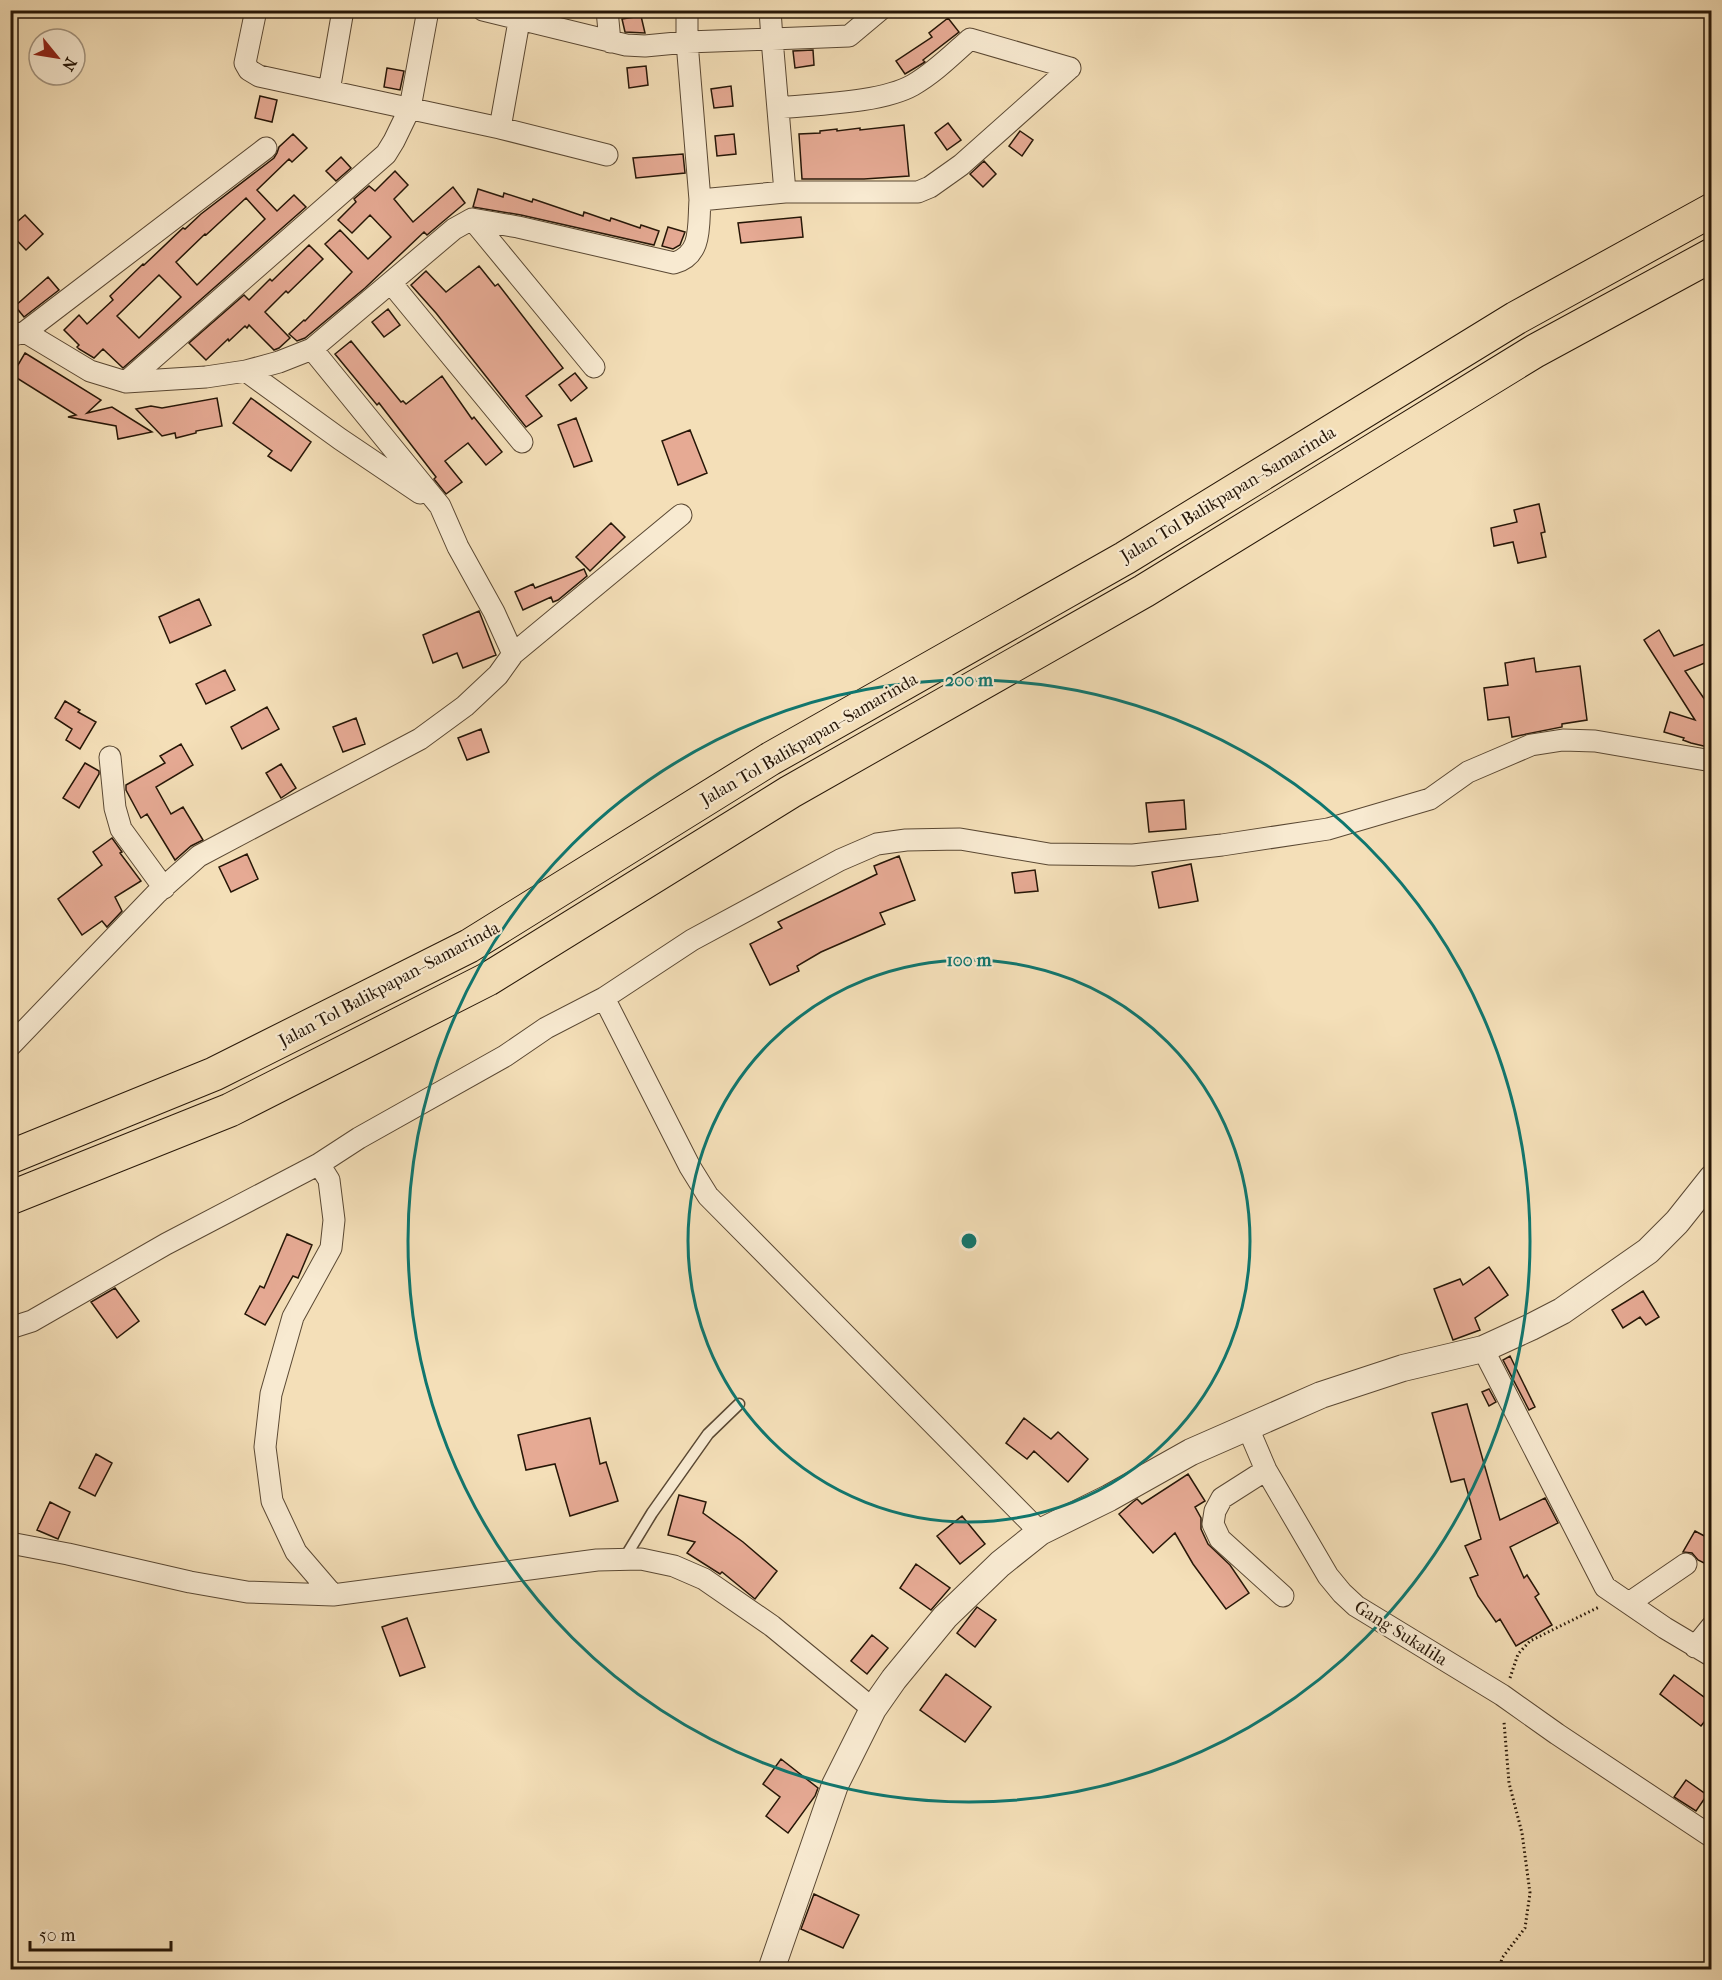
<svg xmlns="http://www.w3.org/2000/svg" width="1722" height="1980" font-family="'IM FELL French Canon',serif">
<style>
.building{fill:#e6aa94;stroke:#261607;stroke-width:1.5;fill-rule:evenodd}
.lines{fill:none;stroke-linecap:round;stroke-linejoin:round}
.service-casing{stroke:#5a4833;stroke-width:13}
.minor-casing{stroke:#5a4833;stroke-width:23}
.tertiary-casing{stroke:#5a4833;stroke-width:28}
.motorway-casing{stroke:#261607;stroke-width:35}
.path{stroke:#261607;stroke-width:3;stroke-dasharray:1.5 3;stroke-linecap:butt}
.service{stroke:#f8ead1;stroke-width:10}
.minor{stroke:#f8ead1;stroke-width:21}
.tertiary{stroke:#f8ead1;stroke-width:26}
.motorway{stroke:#f4dfb8;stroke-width:33}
.ring{fill:none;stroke:#0f766e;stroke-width:3}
.labels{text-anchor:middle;stroke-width:4.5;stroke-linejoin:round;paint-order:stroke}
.street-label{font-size:18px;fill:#261607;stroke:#f8ead1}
.centre{fill:#0f766e;stroke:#f8ead1;stroke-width:3}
.ring-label{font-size:18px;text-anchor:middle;font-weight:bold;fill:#0f766e;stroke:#f8ead1;stroke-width:4.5;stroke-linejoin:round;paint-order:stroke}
</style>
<rect width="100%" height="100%" fill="#f4dfb8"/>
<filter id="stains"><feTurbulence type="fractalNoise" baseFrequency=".00333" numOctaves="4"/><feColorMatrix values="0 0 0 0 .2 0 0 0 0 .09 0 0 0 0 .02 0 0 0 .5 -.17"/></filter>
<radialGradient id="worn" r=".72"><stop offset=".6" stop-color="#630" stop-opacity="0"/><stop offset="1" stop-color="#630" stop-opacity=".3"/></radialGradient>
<path class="building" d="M 641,16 L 645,33 L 625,32 L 622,19 Z
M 948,18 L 959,32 L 923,60 L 925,62 L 905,74 L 896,61 L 932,37 L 929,33 Z
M 813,50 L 814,65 L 795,68 L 793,51 Z
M 646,66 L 648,85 L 629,88 L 627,68 Z
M 387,68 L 404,71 L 400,90 L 384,87 Z
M 731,86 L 733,106 L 714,108 L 711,89 Z
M 260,96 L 277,100 L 272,122 L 255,118 Z
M 948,123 L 961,140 L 947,150 L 935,133 Z
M 904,125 L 909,176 L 864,179 L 802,179 L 799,134 L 820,133 L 820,131 L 837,129 L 837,131 L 860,128 L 860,130 Z
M 1020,131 L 1033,140 L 1022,156 L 1009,146 Z
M 293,134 L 307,148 L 292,162 L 289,159 L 257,190 L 277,211 L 294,195 L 306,207 L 123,368 L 103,349 L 94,358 L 79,349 L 77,347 L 79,345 L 64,330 L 79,315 L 87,324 L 113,300 L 110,296 L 143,264 L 144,265 L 183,228 L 185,229 L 201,214 L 274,158 L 277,153 L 279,147 ZM 246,198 L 265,219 L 197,285 L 176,262 L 205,234 L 206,235 ZM 159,275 L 181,297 L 139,338 L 117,316 Z
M 734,134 L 736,154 L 717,156 L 715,136 Z
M 683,154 L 685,173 L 636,178 L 633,158 Z
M 341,157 L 351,168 L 336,181 L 326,171 Z
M 984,161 L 996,174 L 983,187 L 970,174 Z
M 395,171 L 408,185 L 394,199 L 413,222 L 453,187 L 465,203 L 427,235 L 424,232 L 365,288 L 305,338 L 297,341 L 289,334 L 304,320 L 305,321 L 352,272 L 325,244 L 340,230 L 368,259 L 391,237 L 370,215 L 352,233 L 338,220 L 356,202 L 354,199 L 369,186 L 375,191 Z
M 478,189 L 503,197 L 504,193 L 532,202 L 533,199 L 583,216 L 584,212 L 610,221 L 611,218 L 640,228 L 641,225 L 659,231 L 654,245 L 521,215 L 473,207 Z
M 25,215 L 43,234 L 26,250 L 10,233 L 10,228 Z
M 801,217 L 803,237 L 741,243 L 738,223 Z
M 668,227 L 685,232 L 680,245 L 673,249 L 662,246 Z
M 309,245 L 323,259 L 288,293 L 286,291 L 265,312 L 290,338 L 279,348 L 274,350 L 249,325 L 247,328 L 245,326 L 229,341 L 228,339 L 206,360 L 189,343 L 244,295 L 249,300 L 270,279 L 272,281 Z
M 479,266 L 495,286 L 498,284 L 563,368 L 526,396 L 542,416 L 526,427 L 436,313 L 411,285 L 426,271 L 446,292 Z
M 48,277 L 59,290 L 24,317 L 15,306 Z
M 388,309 L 400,325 L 384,337 L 372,322 Z
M 351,341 L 401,402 L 403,401 L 406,404 L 442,376 L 472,419 L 474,417 L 502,452 L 486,465 L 468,443 L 445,461 L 462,482 L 446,494 L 434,479 L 436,477 L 379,403 L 377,405 L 335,354 Z
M 25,353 L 101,400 L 87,413 L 112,407 L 152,432 L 118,439 L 116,426 L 68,417 L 76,415 L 12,375 Z
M 575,373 L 587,388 L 571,401 L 559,385 Z
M 217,398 L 222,426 L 196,431 L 196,433 L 176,438 L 175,433 L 162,436 L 136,409 L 151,406 L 162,408 Z
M 251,398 L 311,442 L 291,471 L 268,456 L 272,451 L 233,423 Z
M 576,418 L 592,461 L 574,467 L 558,425 Z
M 690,430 L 707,473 L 678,485 L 662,441 Z
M 1539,504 L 1545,532 L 1541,533 L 1546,557 L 1518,563 L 1513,542 L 1494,546 L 1491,528 L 1517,522 L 1514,510 Z
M 611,523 L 625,537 L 590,571 L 576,557 Z
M 584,569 L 587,576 L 558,600 L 553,602 L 551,597 L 523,610 L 515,592 L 533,584 L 535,588 Z
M 199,599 L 211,625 L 170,643 L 159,617 Z
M 479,611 L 496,655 L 463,668 L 457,653 L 433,663 L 423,635 Z
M 1659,630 L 1674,656 L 1712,641 L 1712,660 L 1685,671 L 1712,710 L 1712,748 L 1691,743 L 1683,740 L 1684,738 L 1664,732 L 1670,712 L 1695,720 L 1644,640 Z
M 1534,658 L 1536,672 L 1580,666 L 1587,720 L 1562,724 L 1562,727 L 1512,737 L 1509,717 L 1488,720 L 1484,688 L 1508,685 L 1505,663 Z
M 225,670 L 235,690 L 206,704 L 196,684 Z
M 65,701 L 80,710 L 78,712 L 96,722 L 80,749 L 66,740 L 72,729 L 55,718 Z
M 267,707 L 279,729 L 242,749 L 231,727 Z
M 356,718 L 365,744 L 343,752 L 333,727 Z
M 481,729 L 489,752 L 467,760 L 458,738 Z
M 181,744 L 193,765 L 156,787 L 171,814 L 183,807 L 203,840 L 191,846 L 175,860 L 147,814 L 141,818 L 126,790 L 126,785 L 165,763 L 160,756 Z
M 85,763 L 99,771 L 99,774 L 79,808 L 63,798 Z
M 281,764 L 296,788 L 281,798 L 266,773 Z
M 1184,800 L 1186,829 L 1149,832 L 1146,803 Z
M 112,838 L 122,852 L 120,853 L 141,881 L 115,897 L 122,911 L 107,927 L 102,921 L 82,935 L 58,899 L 102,865 L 93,852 Z
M 247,854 L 258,879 L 231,892 L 219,867 Z
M 899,856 L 915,900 L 880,913 L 885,924 L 821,952 L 797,966 L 799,971 L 770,985 L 750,944 L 782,928 L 778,922 L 877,874 L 874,866 Z
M 1191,864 L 1198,901 L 1159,908 L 1152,872 Z
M 1035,870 L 1038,891 L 1015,893 L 1012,873 Z
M 287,1234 L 312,1245 L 298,1278 L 293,1276 L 265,1325 L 245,1314 L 260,1286 L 264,1288 Z
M 1489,1267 L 1508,1295 L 1475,1318 L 1480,1330 L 1453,1340 L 1434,1289 L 1460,1279 L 1463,1285 Z
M 115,1288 L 139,1321 L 117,1338 L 91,1302 Z
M 1643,1291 L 1659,1317 L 1646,1325 L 1640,1317 L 1623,1328 L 1612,1310 Z
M 1510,1356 L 1535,1407 L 1529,1410 L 1503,1360 Z
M 1489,1389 L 1496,1402 L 1489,1406 L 1482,1392 Z
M 1467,1404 L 1500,1520 L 1545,1498 L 1558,1523 L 1510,1547 L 1524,1578 L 1527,1575 L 1539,1594 L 1535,1597 L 1552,1625 L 1516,1646 L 1500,1619 L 1496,1622 L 1478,1596 L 1470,1578 L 1478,1575 L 1465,1546 L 1481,1539 L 1464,1479 L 1451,1482 L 1432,1413 Z
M 590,1418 L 600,1464 L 606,1462 L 618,1501 L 570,1516 L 555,1464 L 526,1470 L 518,1435 Z
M 1024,1418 L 1051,1439 L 1058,1432 L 1088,1459 L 1068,1482 L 1034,1451 L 1027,1459 L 1006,1443 Z
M 96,1454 L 112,1463 L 95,1496 L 79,1488 Z
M 1188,1474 L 1205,1501 L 1195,1507 L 1201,1518 L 1201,1529 L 1208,1544 L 1230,1565 L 1249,1593 L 1226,1609 L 1193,1564 L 1175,1533 L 1153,1553 L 1119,1514 L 1133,1502 L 1137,1499 L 1142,1504 Z
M 679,1495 L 706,1502 L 703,1513 L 743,1542 L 777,1571 L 755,1599 L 722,1572 L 720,1574 L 687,1553 L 695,1542 L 668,1535 Z
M 50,1502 L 70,1512 L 58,1539 L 37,1530 Z
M 962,1516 L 985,1544 L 960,1564 L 937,1536 Z
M 1695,1531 L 1712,1540 L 1712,1567 L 1698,1560 L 1692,1553 L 1683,1552 Z
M 916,1564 L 950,1588 L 931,1610 L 900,1588 Z
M 977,1607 L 996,1620 L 975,1647 L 957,1633 Z
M 407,1618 L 425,1667 L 400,1676 L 382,1627 Z
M 872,1635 L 888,1648 L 867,1674 L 851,1661 Z
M 946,1674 L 991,1707 L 965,1742 L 920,1710 Z
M 1674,1675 L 1712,1703 L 1712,1712 L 1701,1726 L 1660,1694 Z
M 781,1759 L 818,1788 L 815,1796 L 788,1833 L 766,1816 L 780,1797 L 763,1784 Z
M 1686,1780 L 1707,1795 L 1696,1811 L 1674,1797 Z
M 814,1894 L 859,1915 L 843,1948 L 801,1929 Z"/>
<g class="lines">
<defs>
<path id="service" d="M 624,1559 L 652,1513 L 708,1434 L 739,1404"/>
<path id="minor" d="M 256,10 L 245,63 L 249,70 L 259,76 L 500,128 L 607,155
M 483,10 L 626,45 L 645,46 L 687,42 L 772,39 L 785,192 L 918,192 L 930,187 L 961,165 L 1070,68
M 607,10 L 610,42
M 687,10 L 687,42 L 700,200 L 785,192
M 770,10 L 772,39 L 849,36 L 880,10
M 329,91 L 343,10
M 778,108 C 816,104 881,103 913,85 C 934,73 952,55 970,39 L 1070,68
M 500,128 L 521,10
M 472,219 L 594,367
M 391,283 L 522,442
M 25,332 L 266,148
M 10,336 L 25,332 L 90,371 L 126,382 L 206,377 L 246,371 L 279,362 L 312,349 L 454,229 L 472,219 L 518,227 L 674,263 C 703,255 698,225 700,200
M 246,371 L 340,439 L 420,493
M 126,382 L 386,154 L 394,141 L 410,108 L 428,10
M 513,654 L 681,515
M 110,757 L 115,808 L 121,829 L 164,888
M 604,998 L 690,1167 L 708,1196 L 1040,1532
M 10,1046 L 156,894 L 199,856 L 420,739 L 465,706 L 498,675 L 513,654 L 494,612 L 458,547 L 440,506 L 312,349
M 10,1328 L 32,1321 L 166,1244 L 319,1164
M 1483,1349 L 1605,1587 L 1665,1628 L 1712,1656
M 1248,1428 L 1266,1470 L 1328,1576 L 1342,1593 L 1356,1606 L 1502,1695 L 1557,1734 L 1712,1837
M 1266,1470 L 1222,1498 L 1215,1511 L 1213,1524 L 1220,1539 L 1283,1596
M 10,1543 L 68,1554 L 190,1582 L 247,1592 L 333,1595 L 597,1560 L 641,1559 L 674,1566 L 704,1579 L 772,1626 L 873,1709
M 333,1595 L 296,1552 L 272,1501 L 265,1447 L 271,1394 L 293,1317 L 331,1248 L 334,1220 L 329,1180 L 319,1164 L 359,1138 L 505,1056 L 546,1028 L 604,998 L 692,940 L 840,860 L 877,844 L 906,840 L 960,839 L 1049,854 L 1133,855 L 1222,845 L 1328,829 L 1430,799 L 1468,772 L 1531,745 L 1563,740 L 1595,741 L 1712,761
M 1629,1603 L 1686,1564
M 1695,1647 L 1712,1626"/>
<path id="tertiary" d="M 771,1970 L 835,1785 L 873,1709 L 894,1679 L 945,1617 L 1000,1564 L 1040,1532 L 1109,1498 L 1191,1452 L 1321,1395 L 1403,1368 L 1483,1349 L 1531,1327 L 1562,1311 L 1648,1251 L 1677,1222 L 1712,1178"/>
<path id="motorway" d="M 10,1157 L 214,1074 L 469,946 L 770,759 L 1125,558 L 1516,318 L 1712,210
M 10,1198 L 230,1110 L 488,979 L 790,792 L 1144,591 L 1535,351 L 1712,255"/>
</defs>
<use href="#service" class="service-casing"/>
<use href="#minor" class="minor-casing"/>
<use href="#tertiary" class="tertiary-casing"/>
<use href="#motorway" class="motorway-casing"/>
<path class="path" d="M 1510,1678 L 1518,1654 L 1530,1641 L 1599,1607
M 1499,1970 L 1502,1958 L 1525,1928 L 1530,1893 L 1522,1833 L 1509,1783 L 1504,1722"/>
<use href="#service" class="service"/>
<use href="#minor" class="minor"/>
<use href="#tertiary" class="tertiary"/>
<use href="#motorway" class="motorway"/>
</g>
<g class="ring">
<circle cx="969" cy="1241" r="281"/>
<circle cx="969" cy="1241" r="561"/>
</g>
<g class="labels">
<g class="street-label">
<text transform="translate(1228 494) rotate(-31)" y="6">Jalan Tol Balikpapan–Samarinda</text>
<text transform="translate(809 739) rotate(-30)" y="6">Jalan Tol Balikpapan–Samarinda</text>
<text transform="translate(389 984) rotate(-28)" y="6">Jalan Tol Balikpapan–Samarinda</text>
<text transform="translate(1401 1633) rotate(32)" y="6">Gang Sukalila</text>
</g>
</g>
<circle cx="969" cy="1241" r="9" class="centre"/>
<g class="ring-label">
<text x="969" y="686">200 m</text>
<text x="969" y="966">100 m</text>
</g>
<rect width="1722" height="1980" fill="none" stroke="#f4dfb8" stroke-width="36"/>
<rect x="12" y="12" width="1698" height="1956" fill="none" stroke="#261607" stroke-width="3"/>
<rect x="18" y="18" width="1686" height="1944" fill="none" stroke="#261607" stroke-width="1.5"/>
<g transform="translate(57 57) rotate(120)"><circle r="28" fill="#f8ead1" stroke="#a49580" stroke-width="1.5"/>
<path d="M0-4.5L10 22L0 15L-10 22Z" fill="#8f2418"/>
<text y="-9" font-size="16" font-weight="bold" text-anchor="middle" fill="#261607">N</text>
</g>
<path d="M30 1941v9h141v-9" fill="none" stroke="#261607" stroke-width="3"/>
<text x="39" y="1941" font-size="18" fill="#261607" stroke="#f8ead1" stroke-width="4.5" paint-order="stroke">50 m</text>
<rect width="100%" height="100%" filter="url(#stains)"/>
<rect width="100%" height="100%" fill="url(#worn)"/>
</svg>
